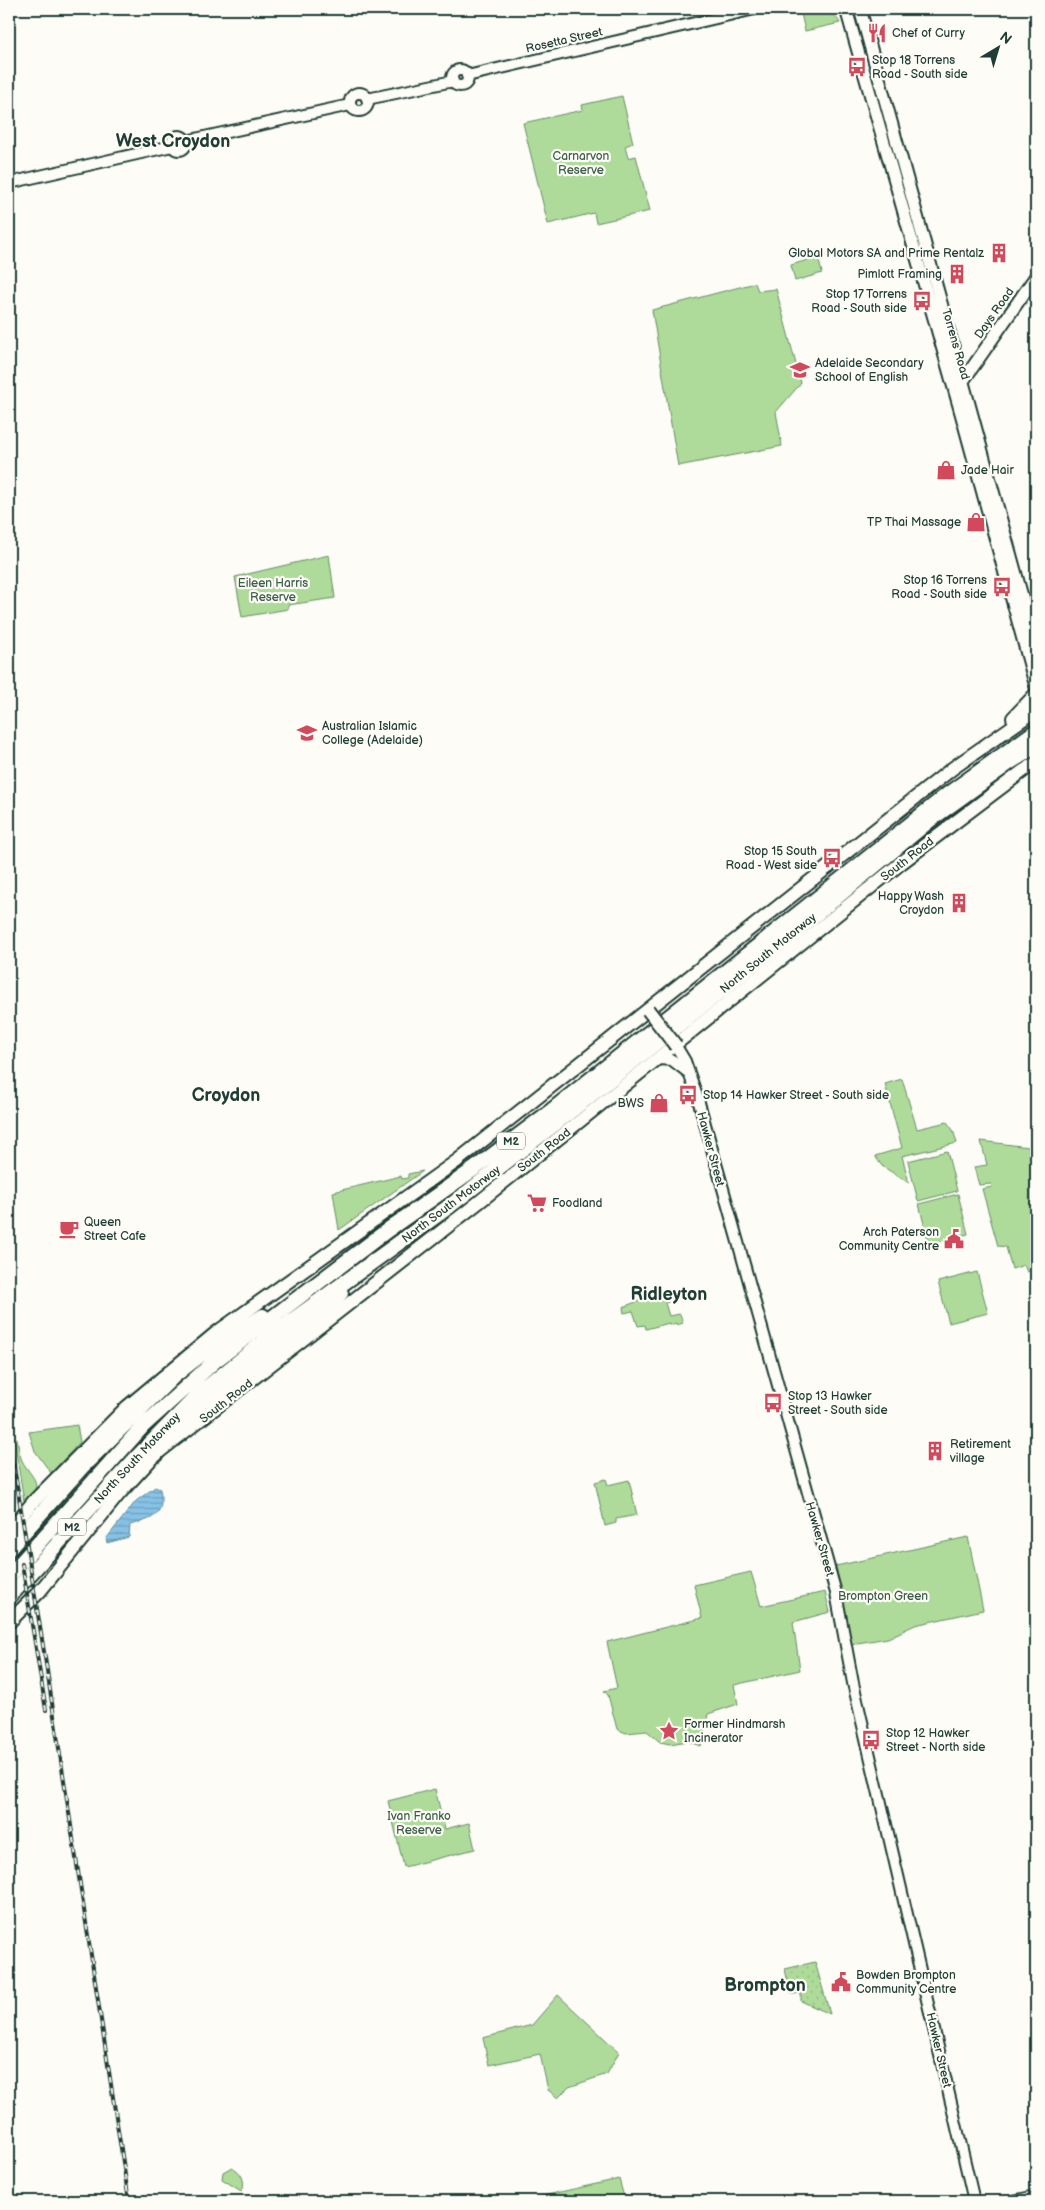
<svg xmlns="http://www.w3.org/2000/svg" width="1045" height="2210" font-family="'Balsamiq Sans',sans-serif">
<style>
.green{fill:#aedb99;stroke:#668c66}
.garden{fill:url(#garden-dots);stroke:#668c66}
.water{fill:url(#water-rules);stroke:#5d8d9f}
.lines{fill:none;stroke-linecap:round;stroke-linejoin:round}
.tertiary-casing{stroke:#1f3d34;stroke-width:14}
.secondary-casing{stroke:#1f3d34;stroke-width:15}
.primary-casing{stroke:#1f3d34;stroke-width:16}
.motorway-casing{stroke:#1f3d34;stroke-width:18}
.tertiary{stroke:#fdfcf7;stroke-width:10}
.secondary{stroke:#fdfcf7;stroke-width:11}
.primary{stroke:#fdfcf7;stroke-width:12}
.motorway{stroke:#fdfcf7;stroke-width:14}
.rail-casing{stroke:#1f3d34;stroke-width:4}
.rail{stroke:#fdfcf7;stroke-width:2;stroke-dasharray:5.5;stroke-linecap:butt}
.primary-bridge-casing{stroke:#1f3d34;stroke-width:16;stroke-linecap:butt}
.primary-bridge{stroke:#fdfcf7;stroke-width:12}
.labels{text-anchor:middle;stroke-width:4.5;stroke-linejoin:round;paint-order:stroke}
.shield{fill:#fdfcf7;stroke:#62766e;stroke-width:1}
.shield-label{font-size:11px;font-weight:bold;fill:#1f3d34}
.poi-label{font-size:12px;fill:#1f3d34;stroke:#fdfcf7;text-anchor:start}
.street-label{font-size:12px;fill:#1f3d34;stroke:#fdfcf7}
.park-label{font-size:12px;fill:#3c5d48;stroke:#fdfcf7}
.district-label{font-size:18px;font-weight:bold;fill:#1f3d34;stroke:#fdfcf7}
</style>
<defs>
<pattern id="garden-dots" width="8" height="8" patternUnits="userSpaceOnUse" patternTransform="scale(1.25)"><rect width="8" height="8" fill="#aedb99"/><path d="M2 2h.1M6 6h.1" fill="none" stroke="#95bd84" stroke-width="1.8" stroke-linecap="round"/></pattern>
<pattern id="water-rules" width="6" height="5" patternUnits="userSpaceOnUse" patternTransform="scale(1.25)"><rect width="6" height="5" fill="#87c2e6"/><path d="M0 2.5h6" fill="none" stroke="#6e9fbb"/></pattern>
</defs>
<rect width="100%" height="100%" fill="#fdfcf7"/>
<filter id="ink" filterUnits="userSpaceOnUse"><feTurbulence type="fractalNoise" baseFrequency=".02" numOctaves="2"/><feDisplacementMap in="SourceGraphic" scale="10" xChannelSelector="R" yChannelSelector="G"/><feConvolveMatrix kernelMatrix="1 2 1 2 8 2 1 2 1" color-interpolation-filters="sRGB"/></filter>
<g filter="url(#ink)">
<path class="green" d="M 800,9 C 818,8 831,7 840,23 L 805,31 Z
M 622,96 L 633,143 L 625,146 L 628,158 L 636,156 L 650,211 L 596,223 L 594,213 L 548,224 L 523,123 L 583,110 L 582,105 Z
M 818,257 L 822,273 L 795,281 L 791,265 Z
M 755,283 L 758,291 L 776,289 L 801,383 L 776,412 L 782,446 L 678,466 L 652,310 Z
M 329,555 L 335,598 L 288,605 L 288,609 L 242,617 L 235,577 Z
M 902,1079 L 917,1129 L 947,1122 L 953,1130 L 957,1143 L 902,1156 L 909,1183 L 882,1166 L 875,1156 L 902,1148 L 885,1084 Z
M 981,1141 L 1036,1148 L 1036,1269 L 1027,1272 L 1024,1265 L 1012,1269 L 1006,1247 L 998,1246 L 982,1189 L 992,1187 L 991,1184 L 979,1185 L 974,1167 L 987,1165 Z
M 947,1151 L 957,1191 L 918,1201 L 908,1161 Z
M 423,1171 L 339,1230 L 333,1192 L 401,1176 L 402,1179 L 408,1178 L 408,1174 Z
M 958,1194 L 968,1234 L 929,1244 L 919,1204 Z
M 977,1272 L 988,1313 L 949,1323 L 938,1282 Z
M 639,1291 L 642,1291 L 645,1300 L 671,1292 L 674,1300 L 665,1303 L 669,1316 L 680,1314 L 683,1323 L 677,1325 L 676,1323 L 670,1325 L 669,1323 L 646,1329 L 645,1325 L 638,1326 L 633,1311 L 624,1313 L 623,1307 L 641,1300 Z
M 77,1425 L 80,1442 L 51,1473 L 35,1451 L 29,1432 Z
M 17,1438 C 18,1445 19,1452 21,1458 C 28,1476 49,1484 24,1501 L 14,1439 Z
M 606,1479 L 608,1485 L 629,1480 L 637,1515 L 616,1519 L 616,1523 L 605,1526 L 595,1482 Z
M 968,1537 L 983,1610 L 915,1625 L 888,1638 L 851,1644 L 836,1566 Z
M 751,1572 L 761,1606 L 825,1592 L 830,1612 L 793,1622 L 800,1670 L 734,1685 L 738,1704 L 708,1714 L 701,1746 L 688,1741 L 670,1744 L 660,1742 L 647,1731 L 626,1733 L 617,1729 L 608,1695 L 604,1691 L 617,1688 L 607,1642 L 702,1618 L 694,1585 Z
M 435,1789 L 445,1829 L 469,1823 L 475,1849 L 404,1867 L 388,1801 Z
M 558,1995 L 619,2052 L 607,2074 L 569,2087 L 558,2098 L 548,2090 L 540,2054 L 489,2065 L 483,2038 L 532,2025 Z
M 232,2167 C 241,2172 245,2179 243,2189 L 241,2191 L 222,2179 L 223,2172 Z
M 619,2179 L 625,2201 L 525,2201 L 524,2200 Z"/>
<path class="garden" d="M 815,1962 L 830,2014 L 801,2001 L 801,1993 L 793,1994 L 790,1993 L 785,1969 Z"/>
<path class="water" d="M 155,1487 L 160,1489 C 165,1516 153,1519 130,1525 L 129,1537 L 107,1543 L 106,1539 L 136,1501 Z"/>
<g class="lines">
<defs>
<path id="tertiary" d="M452 78a8 8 0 1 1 16 0a8 8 0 1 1-16 0Z
M 467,76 L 755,9
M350 102a9 9 0 1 1 18 0a9 9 0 1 1-18 0Z
M 367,99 L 453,81
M172 143a7 7 0 1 1 14 0a7 7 0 1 1-14 0Z
M 186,141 L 350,105
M 9,183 L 172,146
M 676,1046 L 685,1061 L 698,1099 L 836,1593 L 853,1683 L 974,2201
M 658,1059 L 672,1060 L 689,1073
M 1013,2201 L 1036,2196"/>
<path id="secondary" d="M 846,9 L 961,413 L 1036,687
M 860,9 L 1036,647
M 959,382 L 963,381 L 1036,276"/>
<path id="primary" d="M 1013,718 L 1036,694
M 9,1531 L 33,1502 L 127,1407 L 216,1333 L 457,1161 L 953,768 L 1036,710
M 9,1622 L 40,1591 L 119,1494 L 155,1455 L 479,1202 L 901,863 L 1023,771 L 1036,763"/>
<path id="motorway" d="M 155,1455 L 175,1431 L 232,1380 L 317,1318 L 341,1293
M 9,1549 L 82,1467 L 174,1376 L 207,1350 L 263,1316
M 9,1576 L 143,1426 L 215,1361 L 389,1229 L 474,1169 L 551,1111 L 948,794 L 1036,731
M 9,1597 L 136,1458 L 200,1393 L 228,1370 L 272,1335 L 451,1205 L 555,1124 L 790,936 L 930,820 L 1009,763 L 1036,746"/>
</defs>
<use href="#tertiary" class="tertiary-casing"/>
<use href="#secondary" class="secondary-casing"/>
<use href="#primary" class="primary-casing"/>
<use href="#motorway" class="motorway-casing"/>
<use href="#tertiary" class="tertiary"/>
<use href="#secondary" class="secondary"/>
<use href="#primary" class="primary"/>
<use href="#motorway" class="motorway"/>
<defs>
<path id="rail" d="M 9,1436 L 46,1664 L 129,2201
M 22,1564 L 46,1710"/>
</defs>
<use href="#rail" class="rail-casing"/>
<use href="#rail" class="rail"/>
<defs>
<path id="primary-bridge" d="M 648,1010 L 676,1046"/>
</defs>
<use href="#primary-bridge" class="primary-bridge-casing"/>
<use href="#primary-bridge" class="primary-bridge"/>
</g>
</g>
<defs>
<symbol id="restaurant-bare" viewBox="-9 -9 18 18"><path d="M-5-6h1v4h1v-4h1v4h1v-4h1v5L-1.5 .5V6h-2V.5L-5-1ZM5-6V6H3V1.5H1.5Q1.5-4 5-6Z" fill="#d1495b" stroke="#fdfcf7" stroke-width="2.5" paint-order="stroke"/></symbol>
<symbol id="bus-bare" viewBox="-9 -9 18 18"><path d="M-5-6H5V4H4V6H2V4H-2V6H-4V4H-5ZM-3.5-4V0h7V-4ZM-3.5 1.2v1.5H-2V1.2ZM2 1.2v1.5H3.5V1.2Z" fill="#d1495b" stroke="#fdfcf7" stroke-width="2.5" paint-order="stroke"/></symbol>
<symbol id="building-bare" viewBox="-9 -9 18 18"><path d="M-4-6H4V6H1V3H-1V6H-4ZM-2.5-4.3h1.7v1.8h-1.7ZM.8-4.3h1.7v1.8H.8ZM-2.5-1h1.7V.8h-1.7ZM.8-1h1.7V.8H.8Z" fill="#d1495b" stroke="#fdfcf7" stroke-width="2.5" paint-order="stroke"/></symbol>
<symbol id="school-bare" viewBox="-9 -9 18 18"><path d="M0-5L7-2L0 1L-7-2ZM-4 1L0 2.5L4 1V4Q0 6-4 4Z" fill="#d1495b" stroke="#fdfcf7" stroke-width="2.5" paint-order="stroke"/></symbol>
<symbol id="shop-bare" viewBox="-9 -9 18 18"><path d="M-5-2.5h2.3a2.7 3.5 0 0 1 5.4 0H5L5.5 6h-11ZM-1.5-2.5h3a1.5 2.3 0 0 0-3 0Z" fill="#d1495b" stroke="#fdfcf7" stroke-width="2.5" paint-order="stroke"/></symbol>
<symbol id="supermarket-bare" viewBox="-9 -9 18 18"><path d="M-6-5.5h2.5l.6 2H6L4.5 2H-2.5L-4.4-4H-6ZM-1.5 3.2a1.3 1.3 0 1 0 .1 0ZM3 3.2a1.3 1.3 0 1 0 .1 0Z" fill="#d1495b" stroke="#fdfcf7" stroke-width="2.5" paint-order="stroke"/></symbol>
<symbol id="cafe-bare" viewBox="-9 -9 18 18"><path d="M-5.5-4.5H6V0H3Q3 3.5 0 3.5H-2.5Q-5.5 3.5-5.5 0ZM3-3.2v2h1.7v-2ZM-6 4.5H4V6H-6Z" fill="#d1495b" stroke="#fdfcf7" stroke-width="2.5" paint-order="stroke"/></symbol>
<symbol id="civic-bare" viewBox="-9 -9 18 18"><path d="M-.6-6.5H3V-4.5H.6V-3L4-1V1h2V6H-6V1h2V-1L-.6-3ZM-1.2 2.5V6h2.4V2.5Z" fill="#d1495b" stroke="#fdfcf7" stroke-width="2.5" paint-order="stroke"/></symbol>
<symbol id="sight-bare" viewBox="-9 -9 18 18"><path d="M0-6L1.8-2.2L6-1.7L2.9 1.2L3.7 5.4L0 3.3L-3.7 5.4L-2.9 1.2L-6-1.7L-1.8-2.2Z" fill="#d1495b" stroke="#fdfcf7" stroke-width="2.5" paint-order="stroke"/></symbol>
</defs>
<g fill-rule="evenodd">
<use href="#restaurant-bare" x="863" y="19" width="28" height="28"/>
<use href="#bus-bare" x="843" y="53" width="28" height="28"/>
<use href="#building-bare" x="985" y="239" width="28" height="28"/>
<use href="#building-bare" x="943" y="260" width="28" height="28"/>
<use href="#bus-bare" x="908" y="287" width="28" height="28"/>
<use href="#school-bare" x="786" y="356" width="28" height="28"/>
<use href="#shop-bare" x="932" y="456" width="28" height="28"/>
<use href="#shop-bare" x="962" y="508" width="28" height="28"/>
<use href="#bus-bare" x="988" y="573" width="28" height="28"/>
<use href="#school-bare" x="293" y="719" width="28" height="28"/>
<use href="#bus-bare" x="818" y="844" width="28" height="28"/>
<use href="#building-bare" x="945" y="889" width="28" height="28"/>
<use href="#bus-bare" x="674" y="1081" width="28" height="28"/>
<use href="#shop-bare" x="645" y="1089" width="28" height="28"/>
<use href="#supermarket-bare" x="523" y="1189" width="28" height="28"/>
<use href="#cafe-bare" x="55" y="1215" width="28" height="28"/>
<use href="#civic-bare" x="940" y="1225" width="28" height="28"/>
<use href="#bus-bare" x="759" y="1389" width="28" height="28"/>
<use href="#building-bare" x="921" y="1437" width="28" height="28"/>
<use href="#sight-bare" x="655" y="1717" width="28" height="28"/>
<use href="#bus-bare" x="857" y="1726" width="28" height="28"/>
<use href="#civic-bare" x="827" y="1968" width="28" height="28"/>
</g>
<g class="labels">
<g class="shield">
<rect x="497" y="1132.5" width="28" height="17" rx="4"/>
<rect x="58" y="1518.5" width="28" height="17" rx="4"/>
</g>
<g class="shield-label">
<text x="511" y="1145">M2</text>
<text x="72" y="1531">M2</text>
</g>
<g class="poi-label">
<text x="892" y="37">Chef of Curry</text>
<text x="872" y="64">Stop 18 Torrens<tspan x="872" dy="14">Road - South side</tspan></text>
<text x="984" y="257" text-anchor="end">Global Motors SA and Prime Rentalz</text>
<text x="942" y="278" text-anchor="end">Pimlott Framing</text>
<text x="907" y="298" text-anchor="end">Stop 17 Torrens<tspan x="907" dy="14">Road - South side</tspan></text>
<text x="815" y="367">Adelaide Secondary<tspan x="815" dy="14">School of English</tspan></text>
<text x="961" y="474">Jade Hair</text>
<text x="961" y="526" text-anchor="end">TP Thai Massage</text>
<text x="987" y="584" text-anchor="end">Stop 16 Torrens<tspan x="987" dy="14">Road - South side</tspan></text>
<text x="322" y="730">Australian Islamic<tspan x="322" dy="14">College (Adelaide)</tspan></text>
<text x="817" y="855" text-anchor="end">Stop 15 South<tspan x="817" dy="14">Road - West side</tspan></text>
<text x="944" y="900" text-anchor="end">Happy Wash<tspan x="944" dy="14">Croydon</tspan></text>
<text x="703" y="1099">Stop 14 Hawker Street - South side</text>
<text x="644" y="1107" text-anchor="end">BWS</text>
<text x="552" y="1207">Foodland</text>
<text x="84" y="1226">Queen<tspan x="84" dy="14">Street Cafe</tspan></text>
<text x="939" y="1236" text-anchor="end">Arch Paterson<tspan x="939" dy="14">Community Centre</tspan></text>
<text x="788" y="1400">Stop 13 Hawker<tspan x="788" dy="14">Street - South side</tspan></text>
<text x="950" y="1448">Retirement<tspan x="950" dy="14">village</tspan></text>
<text x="684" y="1728">Former Hindmarsh<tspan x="684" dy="14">Incinerator</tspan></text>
<text x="886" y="1737">Stop 12 Hawker<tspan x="886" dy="14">Street - North side</tspan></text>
<text x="856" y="1979">Bowden Brompton<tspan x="856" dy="14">Community Centre</tspan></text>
</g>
<g class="street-label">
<text transform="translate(564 40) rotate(-13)" y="4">Rosetta Street</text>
<text transform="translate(994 313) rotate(-55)" y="4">Days Road</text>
<text transform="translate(956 344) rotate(74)" y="4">Torrens Road</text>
<text transform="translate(907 859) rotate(-38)" y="4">South Road</text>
<text transform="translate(768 953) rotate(-39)" y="4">North South Motorway</text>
<text transform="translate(711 1149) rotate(75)" y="4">Hawker Street</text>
<text transform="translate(544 1150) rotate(-38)" y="4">South Road</text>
<text transform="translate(451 1204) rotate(-37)" y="4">North South Motorway</text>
<text transform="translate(226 1401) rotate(-38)" y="4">South Road</text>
<text transform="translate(137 1458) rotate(-47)" y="4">North South Motorway</text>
<text transform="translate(820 1539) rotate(74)" y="4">Hawker Street</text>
<text transform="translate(939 2050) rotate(77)" y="4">Hawker Street</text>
</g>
<g class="park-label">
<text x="581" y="160">Carnarvon<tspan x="581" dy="14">Reserve</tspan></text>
<text x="273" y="587">Eileen Harris<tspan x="273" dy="14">Reserve</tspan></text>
<text x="883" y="1600">Brompton Green</text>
<text x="419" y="1820">Ivan Franko<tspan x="419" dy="14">Reserve</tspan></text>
</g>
<g class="district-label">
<text x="173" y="147">West Croydon</text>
<text x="226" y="1101">Croydon</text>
<text x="669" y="1300">Ridleyton</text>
<text x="765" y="1991">Brompton</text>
</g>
</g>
<rect width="1045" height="2210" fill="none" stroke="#fdfcf7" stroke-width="30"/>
<rect x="15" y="15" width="1015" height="2180" fill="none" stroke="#1f3d34" stroke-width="2" filter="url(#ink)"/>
<g transform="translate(998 48) rotate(38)" stroke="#fdfcf7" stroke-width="4" paint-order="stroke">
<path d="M0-4L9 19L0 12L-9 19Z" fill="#1f3d34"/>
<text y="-8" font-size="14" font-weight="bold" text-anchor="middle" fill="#1f3d34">N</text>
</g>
</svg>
